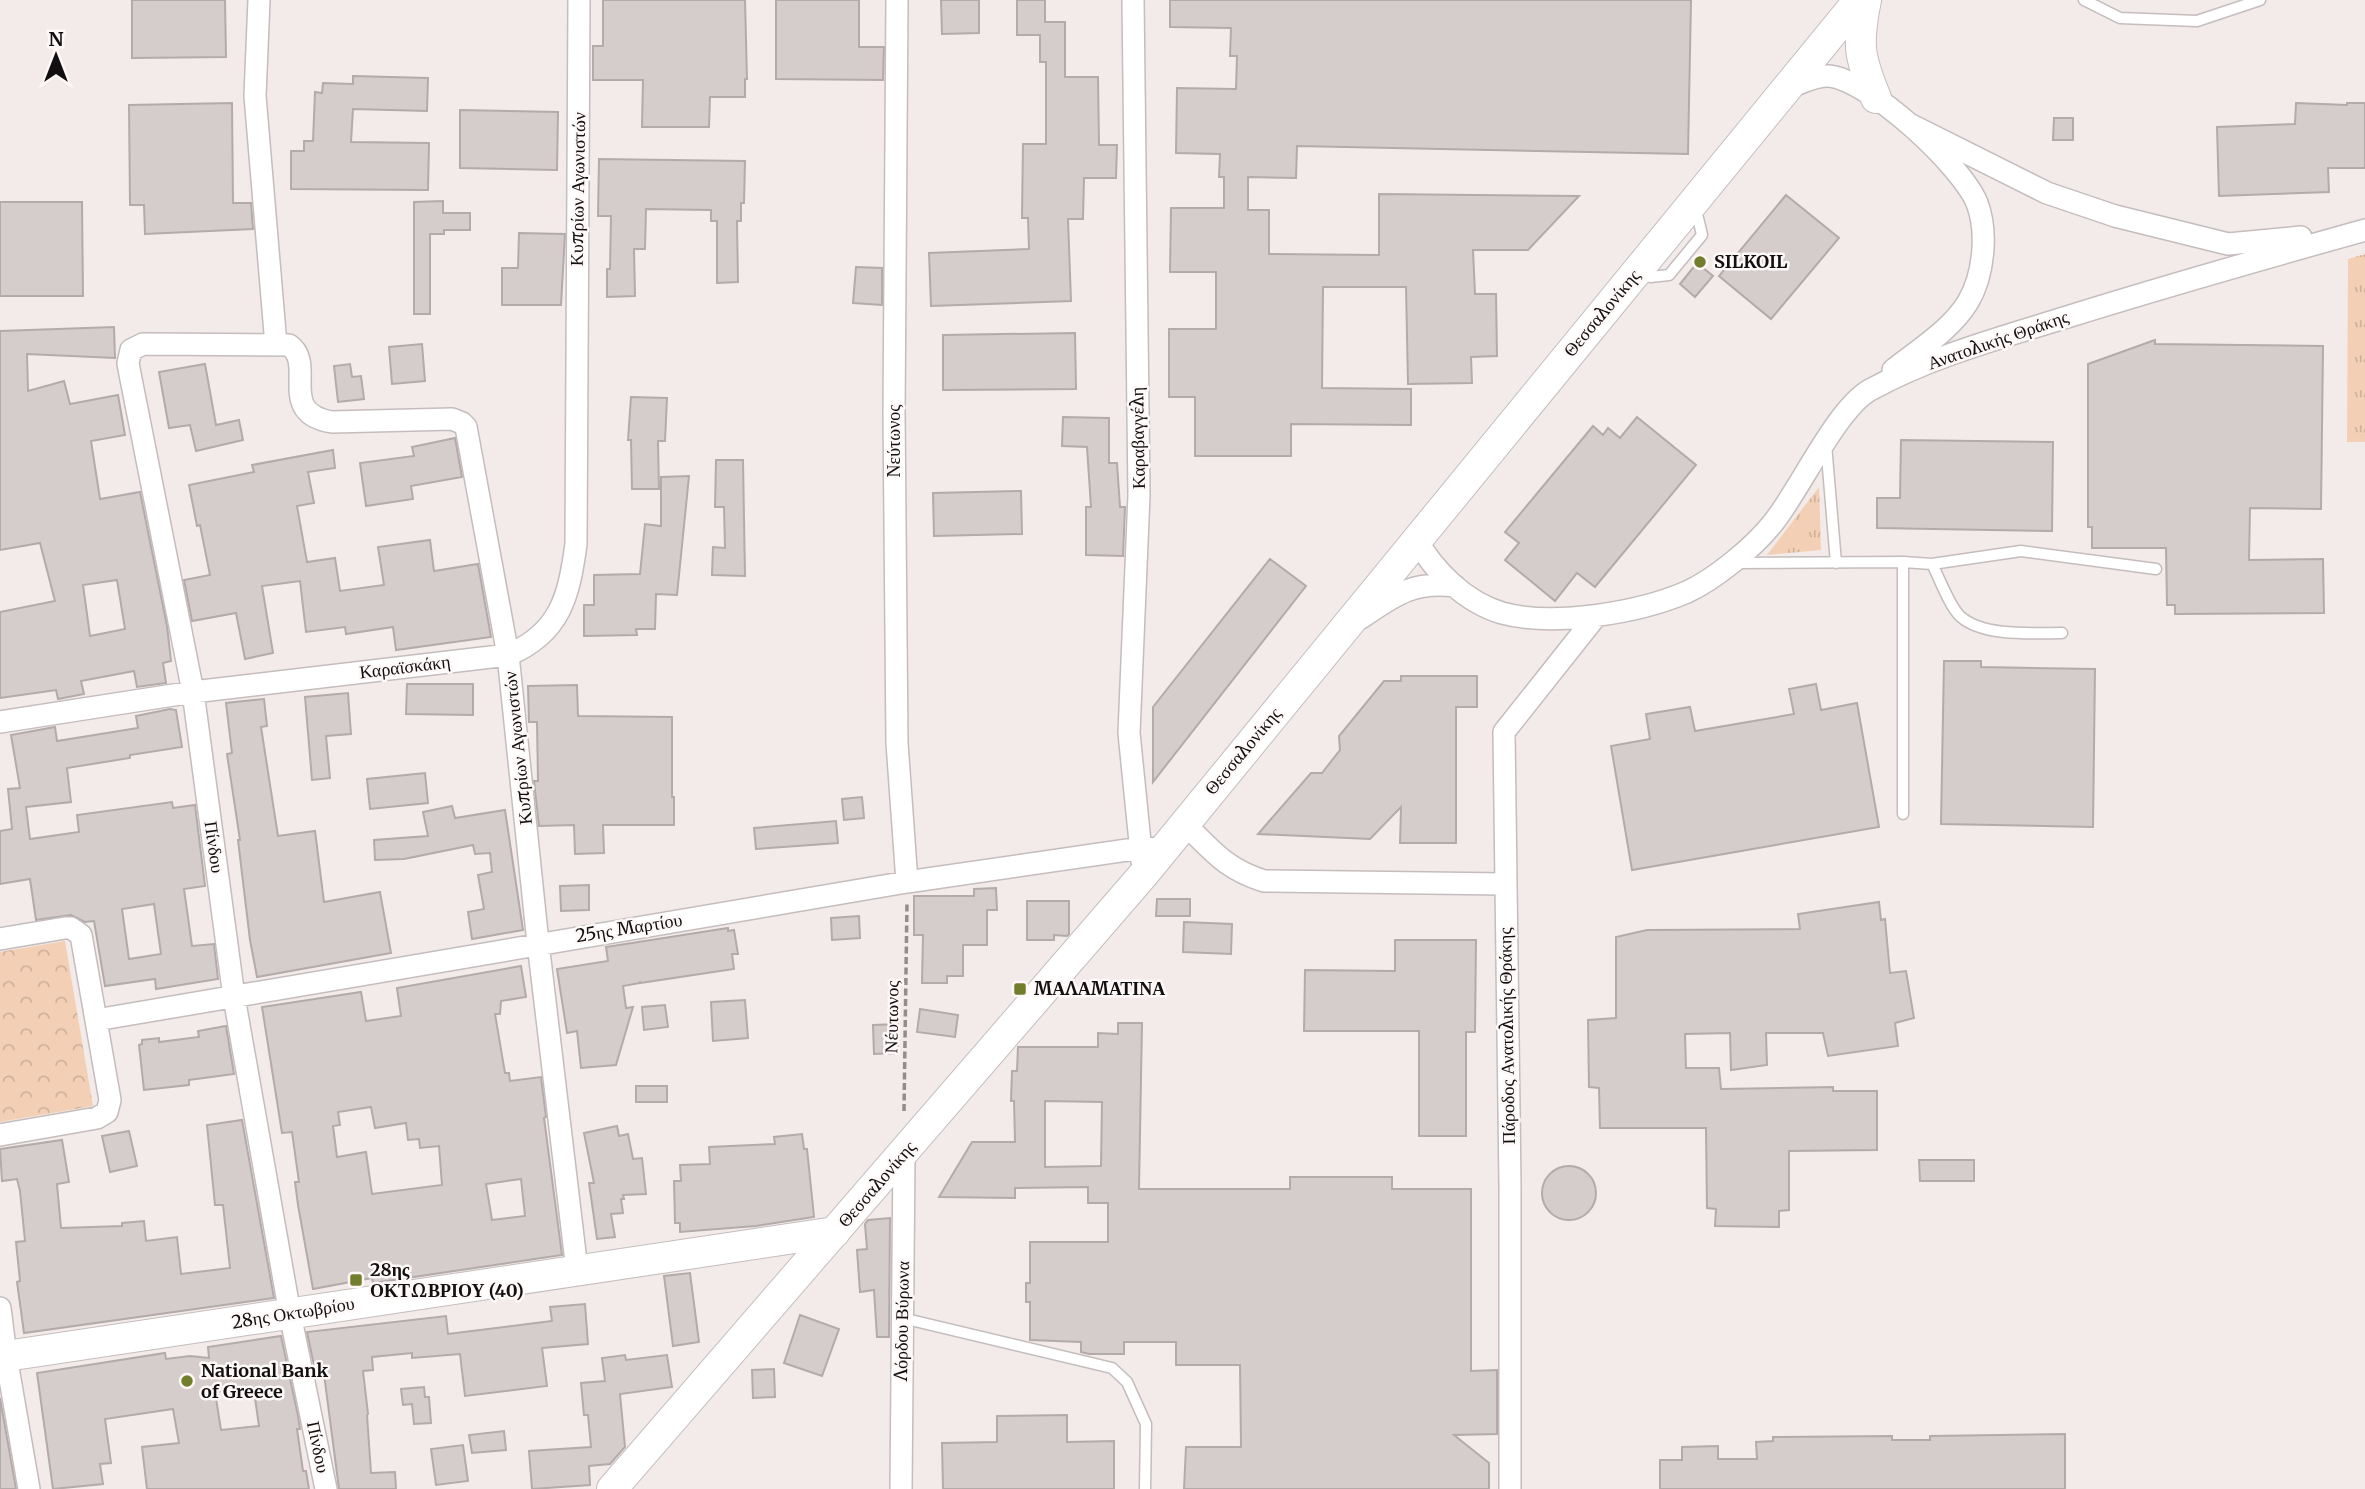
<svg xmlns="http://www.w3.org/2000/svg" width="2365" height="1489" font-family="Merriweather,serif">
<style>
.grass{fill:url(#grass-tufts)}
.park{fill:url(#park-crowns)}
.building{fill:#d4cdcb;stroke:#b2aba9;stroke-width:2;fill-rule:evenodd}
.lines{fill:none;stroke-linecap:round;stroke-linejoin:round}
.service-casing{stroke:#c5bdbd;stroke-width:13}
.minor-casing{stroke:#c5bdbd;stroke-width:24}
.secondary-casing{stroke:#c5bdbd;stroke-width:32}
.path{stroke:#928d8d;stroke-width:3.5;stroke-dasharray:7 3.5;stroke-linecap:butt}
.service{stroke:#fff;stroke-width:10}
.minor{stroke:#fff;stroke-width:21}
.secondary{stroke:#fff;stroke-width:30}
.poi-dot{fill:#727e2b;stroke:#fff8f8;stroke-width:2.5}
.labels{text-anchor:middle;stroke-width:5;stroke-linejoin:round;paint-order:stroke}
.street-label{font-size:18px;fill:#110f0f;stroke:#fff8f8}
.poi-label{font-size:18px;font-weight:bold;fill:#110f0f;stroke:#fff8f8;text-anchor:start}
</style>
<defs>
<pattern id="grass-tufts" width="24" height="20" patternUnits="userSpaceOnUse" patternTransform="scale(1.75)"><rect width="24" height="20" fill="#f3d0b5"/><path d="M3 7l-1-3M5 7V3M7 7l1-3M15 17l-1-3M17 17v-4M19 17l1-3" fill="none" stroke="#cfb19a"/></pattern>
<pattern id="park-crowns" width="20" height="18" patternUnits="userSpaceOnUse" patternTransform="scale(1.75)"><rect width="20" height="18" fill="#f3d0b5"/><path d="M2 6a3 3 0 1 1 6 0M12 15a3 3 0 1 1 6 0" fill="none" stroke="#cfb19a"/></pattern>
</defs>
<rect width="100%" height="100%" fill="#f2ebea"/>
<path class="grass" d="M 2365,254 L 2365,442 L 2347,442 L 2348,259 Z
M 1819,486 L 1821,550 L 1767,555 L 1819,487 Z"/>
<path class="park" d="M 65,941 L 93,1106 L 0,1122 L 0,952 Z"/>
<path class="building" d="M 132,0 L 225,0 L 226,57 L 132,58 Z
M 603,0 L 745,0 L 747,79 L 745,79 L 745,97 L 710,97 L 709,127 L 642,127 L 643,80 L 593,80 L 593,46 L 603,46 Z
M 776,0 L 859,0 L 859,47 L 884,47 L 883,80 L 776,79 Z
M 941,0 L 979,0 L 979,33 L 942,34 Z
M 1017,0 L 1045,0 L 1045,22 L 1065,22 L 1065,77 L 1098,77 L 1099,145 L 1117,145 L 1116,178 L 1084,178 L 1083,219 L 1068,219 L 1071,301 L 931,306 L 929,253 L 1029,249 L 1028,218 L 1022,218 L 1023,144 L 1046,144 L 1046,62 L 1040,62 L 1040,35 L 1017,35 Z
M 1170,0 L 1691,0 L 1688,154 L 1297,146 L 1296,178 L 1248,177 L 1248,210 L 1269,210 L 1269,254 L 1379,255 L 1379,194 L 1579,196 L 1528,250 L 1473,250 L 1475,294 L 1496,294 L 1497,356 L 1471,357 L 1472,383 L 1408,384 L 1406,287 L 1323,287 L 1322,388 L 1411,389 L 1411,425 L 1291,424 L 1291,456 L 1195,456 L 1195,397 L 1169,397 L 1169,329 L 1216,329 L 1216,272 L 1170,272 L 1171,208 L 1224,208 L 1224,177 L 1219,177 L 1220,154 L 1176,153 L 1177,88 L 1236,89 L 1237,56 L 1230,56 L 1231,28 L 1170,27 Z
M 353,76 L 428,78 L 427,111 L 353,109 L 351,142 L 429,143 L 428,190 L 291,189 L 291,151 L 304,151 L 304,141 L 313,141 L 315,92 L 322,93 L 323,83 L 353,84 Z
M 232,103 L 233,203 L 251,203 L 253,229 L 145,234 L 144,205 L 130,205 L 129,105 Z
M 2296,103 L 2347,105 L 2347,103 L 2365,103 L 2365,168 L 2328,168 L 2329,192 L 2219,196 L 2217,127 L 2295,124 Z
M 460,110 L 558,112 L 557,170 L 460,168 Z
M 2054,118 L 2073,118 L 2073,140 L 2053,140 Z
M 599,159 L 745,161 L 744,203 L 741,203 L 741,221 L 737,221 L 738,282 L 717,283 L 717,221 L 711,221 L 711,210 L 646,209 L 645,249 L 634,249 L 635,296 L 607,297 L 607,269 L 610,269 L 611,216 L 598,216 Z
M 1786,195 L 1839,238 L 1771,319 L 1719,276 Z
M 443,201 L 443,213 L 470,213 L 470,230 L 444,230 L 444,234 L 430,234 L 430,314 L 414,314 L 414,202 Z
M 0,202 L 82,202 L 83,296 L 0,296 Z
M 519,233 L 565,234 L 561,305 L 502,305 L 502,268 L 518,268 Z
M 1697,263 L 1713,276 L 1695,297 L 1680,284 Z
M 856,267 L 882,268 L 882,305 L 853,303 Z
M 114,327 L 115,358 L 27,354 L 28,391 L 64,381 L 70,404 L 118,395 L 125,435 L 91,441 L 100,499 L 140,492 L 167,626 L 171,661 L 163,663 L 166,683 L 137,687 L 134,671 L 81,681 L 84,694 L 58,699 L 56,690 L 0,698 L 0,612 L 55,601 L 40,543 L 0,550 L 0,331 ZM 117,580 L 125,629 L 90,636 L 83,585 Z
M 1075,333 L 1076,389 L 943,390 L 943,335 Z
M 2155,340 L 2155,344 L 2323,346 L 2321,509 L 2250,508 L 2249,560 L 2323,559 L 2324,613 L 2175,614 L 2175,605 L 2167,605 L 2166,548 L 2092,548 L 2092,527 L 2088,527 L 2088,364 Z
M 422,344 L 425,381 L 392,384 L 389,347 Z
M 205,364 L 216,425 L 239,420 L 243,440 L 196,451 L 190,425 L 169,428 L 159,372 Z
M 350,364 L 352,377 L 361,376 L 364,399 L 338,402 L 334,366 Z
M 631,397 L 667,398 L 665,441 L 658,441 L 659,489 L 632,489 L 631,440 L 628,440 Z
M 1063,417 L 1109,418 L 1109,463 L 1117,463 L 1120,507 L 1125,507 L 1123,556 L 1086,555 L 1086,507 L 1091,507 L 1087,447 L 1062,446 Z
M 1637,417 L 1696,465 L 1595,587 L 1577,573 L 1555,601 L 1505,560 L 1519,543 L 1505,532 L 1593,426 L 1603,435 L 1608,428 L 1620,438 Z
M 455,438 L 462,477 L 411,486 L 413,499 L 366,506 L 360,463 L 414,456 L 412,447 Z
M 1901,440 L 2053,442 L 2052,531 L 1877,528 L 1877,498 L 1900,498 Z
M 333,450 L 335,468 L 308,472 L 314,503 L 297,506 L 307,562 L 335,558 L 340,591 L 384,585 L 378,547 L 430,540 L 434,571 L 478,564 L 491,637 L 396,650 L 393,627 L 346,634 L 345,627 L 306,632 L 300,581 L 262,586 L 273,653 L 245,659 L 236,613 L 192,621 L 184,580 L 210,575 L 200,525 L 197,526 L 189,485 L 254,472 L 252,465 Z
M 716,460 L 743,460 L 745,576 L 712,575 L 713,547 L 725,548 L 724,507 L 715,507 Z
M 689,476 L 677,595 L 656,594 L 655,629 L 636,629 L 637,635 L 584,636 L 584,605 L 594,605 L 594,575 L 640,574 L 645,524 L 661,526 L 661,477 Z
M 1021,491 L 1022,534 L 934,536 L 933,493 Z
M 1270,559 L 1306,586 L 1153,782 L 1153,707 Z
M 1944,661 L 1981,661 L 1981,667 L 2095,669 L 2093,827 L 1941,824 Z
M 1401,676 L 1477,676 L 1477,707 L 1456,707 L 1456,843 L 1400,843 L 1401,807 L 1370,839 L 1258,834 L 1311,773 L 1322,773 L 1340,750 L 1339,736 L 1384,681 L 1401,681 Z
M 407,684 L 473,684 L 473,715 L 406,714 Z
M 1816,684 L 1821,710 L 1857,703 L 1879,827 L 1632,870 L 1611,746 L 1650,739 L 1646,714 L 1690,707 L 1695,731 L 1794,714 L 1789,689 Z
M 577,685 L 578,716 L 672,717 L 672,797 L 674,797 L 674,825 L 603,825 L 604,853 L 575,854 L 574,825 L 539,826 L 534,781 L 538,781 L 537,722 L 529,722 L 528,686 Z
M 348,693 L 351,734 L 326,736 L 330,778 L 312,780 L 305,697 Z
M 264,699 L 267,726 L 261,727 L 278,836 L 315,831 L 324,902 L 380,892 L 391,953 L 257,977 L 250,940 L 238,840 L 240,840 L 227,754 L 232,753 L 226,703 Z
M 170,709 L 176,710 L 182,747 L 130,755 L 130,758 L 67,768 L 71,802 L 26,807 L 30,839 L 79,832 L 77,815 L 172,802 L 173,808 L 195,805 L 205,886 L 184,889 L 192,946 L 214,944 L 218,979 L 156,989 L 155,979 L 105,986 L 94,921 L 85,922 L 71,915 L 36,920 L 30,879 L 0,884 L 0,831 L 12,829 L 8,789 L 20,788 L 11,735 L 55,727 L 57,741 L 138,728 L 136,716 ZM 154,904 L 161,954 L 129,959 L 122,909 Z
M 425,773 L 428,803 L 370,809 L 367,779 Z
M 862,797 L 864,818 L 844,820 L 842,799 Z
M 452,806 L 455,818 L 505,810 L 523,930 L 472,939 L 468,912 L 484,909 L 478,875 L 492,872 L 490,853 L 475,854 L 473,845 L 404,859 L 375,860 L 374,840 L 428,836 L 423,812 Z
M 836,821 L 838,843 L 756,849 L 754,828 Z
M 589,885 L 589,910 L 561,911 L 560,886 Z
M 996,888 L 997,910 L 987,910 L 987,945 L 963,945 L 963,976 L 947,976 L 947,983 L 922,983 L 923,935 L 914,935 L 914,896 L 974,896 L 974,889 Z
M 1157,899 L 1190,899 L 1190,916 L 1156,916 Z
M 1027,901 L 1069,901 L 1069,934 L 1067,936 L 1054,935 L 1054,940 L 1027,940 Z
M 1879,902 L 1881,920 L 1885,919 L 1890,973 L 1906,971 L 1914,1018 L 1895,1023 L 1898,1046 L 1828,1056 L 1823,1033 L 1766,1033 L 1767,1065 L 1731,1070 L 1730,1033 L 1685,1034 L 1686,1068 L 1719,1068 L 1721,1089 L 1833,1087 L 1833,1091 L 1877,1091 L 1877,1150 L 1789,1151 L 1789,1210 L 1779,1211 L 1779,1227 L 1715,1226 L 1716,1209 L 1707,1208 L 1706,1128 L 1600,1128 L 1599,1088 L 1589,1087 L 1588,1020 L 1616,1018 L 1616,937 L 1647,930 L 1800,929 L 1798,914 Z
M 859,916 L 860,938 L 832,940 L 831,918 Z
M 1184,922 L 1232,924 L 1231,954 L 1183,952 Z
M 728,928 L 728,931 L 734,930 L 738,954 L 732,954 L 734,969 L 640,983 L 640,981 L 640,983 L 623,986 L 626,1008 L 633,1007 L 616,1065 L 581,1068 L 577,1031 L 567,1033 L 557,969 L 608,961 L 606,947 Z
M 1395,940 L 1476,940 L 1475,1032 L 1466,1032 L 1466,1136 L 1419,1136 L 1419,1031 L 1304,1031 L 1305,970 L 1395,971 Z
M 521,966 L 526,997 L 501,1001 L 500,1014 L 495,1014 L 505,1073 L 509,1073 L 510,1081 L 541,1077 L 546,1117 L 544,1118 L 562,1255 L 373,1283 L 372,1278 L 313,1289 L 298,1205 L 295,1182 L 299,1182 L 292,1132 L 282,1133 L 262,1007 L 361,992 L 366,1021 L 401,1016 L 397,988 ZM 371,1107 L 375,1128 L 406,1123 L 408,1140 L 419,1139 L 420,1148 L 439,1146 L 442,1185 L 372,1194 L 366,1152 L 337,1157 L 333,1126 L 340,1125 L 338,1112 ZM 521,1179 L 525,1216 L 492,1220 L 486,1184 Z
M 745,1000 L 748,1038 L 713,1041 L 711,1002 Z
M 665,1005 L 668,1027 L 644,1030 L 642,1007 Z
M 920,1009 L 958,1015 L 955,1037 L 917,1032 Z
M 1118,1023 L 1142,1023 L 1139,1189 L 1290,1189 L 1290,1177 L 1392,1177 L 1392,1189 L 1471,1189 L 1471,1371 L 1497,1370 L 1497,1434 L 1454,1435 L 1489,1463 L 1489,1489 L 1184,1489 L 1186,1447 L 1241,1447 L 1240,1365 L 1176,1365 L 1176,1342 L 1124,1342 L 1124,1354 L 1089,1354 L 1081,1352 L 1081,1342 L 1030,1340 L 1030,1302 L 1026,1302 L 1026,1283 L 1030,1283 L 1030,1242 L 1108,1242 L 1108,1203 L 1088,1203 L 1088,1187 L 1015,1188 L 1015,1198 L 939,1197 L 972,1142 L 1015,1142 L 1014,1101 L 1011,1101 L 1012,1071 L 1017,1071 L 1018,1047 L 1098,1047 L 1098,1033 L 1118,1034 ZM 1045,1101 L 1102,1102 L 1101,1166 L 1045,1167 Z
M 898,1024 L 898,1053 L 874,1054 L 873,1025 Z
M 226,1026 L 234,1074 L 189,1080 L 189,1085 L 144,1090 L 139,1045 L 142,1044 L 142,1040 L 159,1038 L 159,1042 L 199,1037 L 198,1031 Z
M 636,1086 L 667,1086 L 667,1102 L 636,1102 Z
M 242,1120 L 274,1298 L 24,1333 L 17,1282 L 20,1281 L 16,1242 L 25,1241 L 20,1191 L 17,1179 L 2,1181 L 0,1149 L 62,1140 L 69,1182 L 57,1184 L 61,1228 L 122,1226 L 122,1223 L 144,1221 L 146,1241 L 177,1237 L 181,1274 L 230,1268 L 223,1205 L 215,1205 L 207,1125 Z
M 617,1126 L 619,1136 L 628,1134 L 633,1159 L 642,1158 L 646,1194 L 623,1195 L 624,1199 L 621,1199 L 623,1213 L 611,1214 L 615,1237 L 597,1239 L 589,1183 L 594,1183 L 584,1133 Z
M 129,1131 L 137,1166 L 110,1172 L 102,1136 Z
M 802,1134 L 804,1149 L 807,1149 L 814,1217 L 756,1226 L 680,1232 L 680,1223 L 675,1223 L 674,1181 L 681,1181 L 680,1165 L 710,1164 L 709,1147 L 775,1144 L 774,1137 Z
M 1919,1160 L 1974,1160 L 1974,1181 L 1920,1181 Z
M1542 1193a27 27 0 1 1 54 0a27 27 0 1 1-54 0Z
M 890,1218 L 889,1337 L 877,1337 L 874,1290 L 860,1292 L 857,1250 L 867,1249 L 865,1224 L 868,1220 Z
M 690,1273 L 699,1342 L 673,1346 L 664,1276 Z
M 585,1304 L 588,1344 L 542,1348 L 547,1386 L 465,1396 L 460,1354 L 412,1358 L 412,1353 L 372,1357 L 373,1370 L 363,1371 L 368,1414 L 367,1415 L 371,1473 L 395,1472 L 396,1489 L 339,1489 L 324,1374 L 316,1375 L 307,1332 L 446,1316 L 448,1334 L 552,1321 L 550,1307 Z
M 800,1315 L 839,1329 L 822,1376 L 784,1363 Z
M 281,1336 L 298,1416 L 300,1429 L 297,1429 L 303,1471 L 306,1471 L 309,1489 L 147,1489 L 142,1447 L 179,1443 L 173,1409 L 105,1419 L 111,1463 L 100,1464 L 103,1484 L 53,1489 L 37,1373 L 165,1353 L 166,1359 L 190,1356 L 209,1358 L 208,1347 ZM 247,1387 L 255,1398 L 259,1426 L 221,1430 L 215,1392 Z
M 625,1355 L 626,1360 L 667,1355 L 672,1387 L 620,1394 L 625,1447 L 610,1464 L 589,1466 L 590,1485 L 532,1489 L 529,1451 L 591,1447 L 588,1415 L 584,1415 L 581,1383 L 605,1381 L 602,1358 Z
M 774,1369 L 775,1397 L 753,1398 L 752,1370 Z
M 424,1387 L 425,1397 L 429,1397 L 431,1423 L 414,1424 L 412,1404 L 403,1405 L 401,1389 Z
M 0,1398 L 16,1489 L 0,1489 Z
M 1067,1415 L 1067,1442 L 1114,1441 L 1114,1489 L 943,1489 L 942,1443 L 997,1442 L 997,1416 Z
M 504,1431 L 506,1450 L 472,1453 L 469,1435 Z
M 2065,1434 L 2065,1489 L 1660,1489 L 1660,1460 L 1682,1460 L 1682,1447 L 1718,1446 L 1718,1459 L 1757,1459 L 1756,1442 L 1773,1441 L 1773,1437 L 1892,1436 L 1892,1440 L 1930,1440 L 1930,1436 Z
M 463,1445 L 468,1481 L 436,1485 L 431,1449 Z"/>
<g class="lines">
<defs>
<path id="service" d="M 2084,0 L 2120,18 L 2197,21 L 2260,0
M 1650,277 L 1669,275 L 1702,235 L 1698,218
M 1826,444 L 1836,563
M 1734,563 L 1903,562 L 1932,564 L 2021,551 L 2156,569
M 1932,564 C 1939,577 1950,608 1961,617 C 1984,637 2034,633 2062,633
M 1903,814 L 1903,562
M 902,1318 L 1112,1368 L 1127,1382 L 1146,1424 L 1145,1489"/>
<path id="minor" d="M 259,0 L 255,96 L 276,345
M 897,0 L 894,413 L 897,743 L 907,882
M 1133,0 L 1139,495 L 1129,733 L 1142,862
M 1788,88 C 1801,83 1815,75 1829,76 C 1870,80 1962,166 1977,203 C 1988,232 1984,275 1968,302 C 1951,330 1918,350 1893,370
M 1911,125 L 2047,193 L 2115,216 L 2228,244 L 2301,237
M 1416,539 C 1434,571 1465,602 1502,613 C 1553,627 1638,613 1687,592 C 1715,579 1753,548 1773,523 C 1799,491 1837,408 1870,390 C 1932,356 2000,338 2067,317 C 2166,286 2265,258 2365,230
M 1361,618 C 1395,595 1413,581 1455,586
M 0,722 L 193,692 L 508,655 L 466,427 L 462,423 L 452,419 L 332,422 C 276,413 317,364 289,345 L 143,344 L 131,350 L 128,363 L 130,374 L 193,692 L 234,997 L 290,1314 L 326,1489
M 1184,823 C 1212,850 1225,869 1264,881 L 1505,884
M 0,939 L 65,928 L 71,928 L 81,935 L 110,1100 L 107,1112 L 97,1118 L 0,1135
M 96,1020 L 907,882 L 1141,848 L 1164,849
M 577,1270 L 538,943 L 508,655 C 561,633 569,595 576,544 L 579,0
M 0,1308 L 6,1356 L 29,1489
M 901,1489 L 904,1153
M 1510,1489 L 1510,1186 L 1504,732 L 1596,616"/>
<path id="secondary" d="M 1866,0 C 1857,44 1859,57 1876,98
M 0,1357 L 835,1232
M 612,1489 L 1143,875 L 1859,0"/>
</defs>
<use href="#service" class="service-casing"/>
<use href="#minor" class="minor-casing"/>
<use href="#secondary" class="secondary-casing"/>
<path class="path" d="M 904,1111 L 907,902"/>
<use href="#service" class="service"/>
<use href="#minor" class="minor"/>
<use href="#secondary" class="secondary"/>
</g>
<g class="poi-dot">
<circle cx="1700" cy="262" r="7"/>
<rect x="1013" y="982" width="14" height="14" rx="3.5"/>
<rect x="349" y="1273" width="14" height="14" rx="3.5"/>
<circle cx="187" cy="1381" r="7"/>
</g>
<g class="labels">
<g class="street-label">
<text transform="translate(578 189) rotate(-89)" y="6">Κυπρίων Αγωνιστών</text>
<text transform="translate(1602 313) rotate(-50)" y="6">Θεσσαλονίκης</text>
<text transform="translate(1998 340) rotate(-19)" y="6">Ανατολικής Θράκης</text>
<text transform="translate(1138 438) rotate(-91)" y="6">Καραβαγγέλη</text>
<text transform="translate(894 441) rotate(-90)" y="6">Νεύτωνος</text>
<text transform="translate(405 667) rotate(-7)" y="6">Καραϊσκάκη</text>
<text transform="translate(518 748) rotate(-96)" y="6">Κυπρίων Αγωνιστών</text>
<text transform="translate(1243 751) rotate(-50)" y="6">Θεσσαλονίκης</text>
<text transform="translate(214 847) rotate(82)" y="6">Πίνδου</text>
<text transform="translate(629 928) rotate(-9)" y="6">25ης Μαρτίου</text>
<text transform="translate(892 1017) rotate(-89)" y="6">Νέυτωνος</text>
<text transform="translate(1507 1036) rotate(-91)" y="6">Πάροδος Ανατολικής Θράκης</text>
<text transform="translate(877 1184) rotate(-49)" y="6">Θεσσαλονίκης</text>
<text transform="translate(293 1313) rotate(-9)" y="6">28ης Οκτωβρίου</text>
<text transform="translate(902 1321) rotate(-89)" y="6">Λόρδου Βύρωνα</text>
<text transform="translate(318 1447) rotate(78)" y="6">Πίνδου</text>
</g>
<g class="poi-label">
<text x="1714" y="268">SILKOIL</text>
<text x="1034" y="995">ΜΑΛΑΜΑΤΙΝΑ</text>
<text x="370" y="1276">28ης<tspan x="370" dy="21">ΟΚΤΩΒΡΙΟΥ (40)</tspan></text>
<text x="201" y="1377">National Bank<tspan x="201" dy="21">of Greece</tspan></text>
</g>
</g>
<g transform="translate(56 56)" stroke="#fff8f8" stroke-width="5" paint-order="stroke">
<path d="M0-5L12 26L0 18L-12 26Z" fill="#110f0f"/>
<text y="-10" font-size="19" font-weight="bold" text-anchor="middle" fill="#110f0f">N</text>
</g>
</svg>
